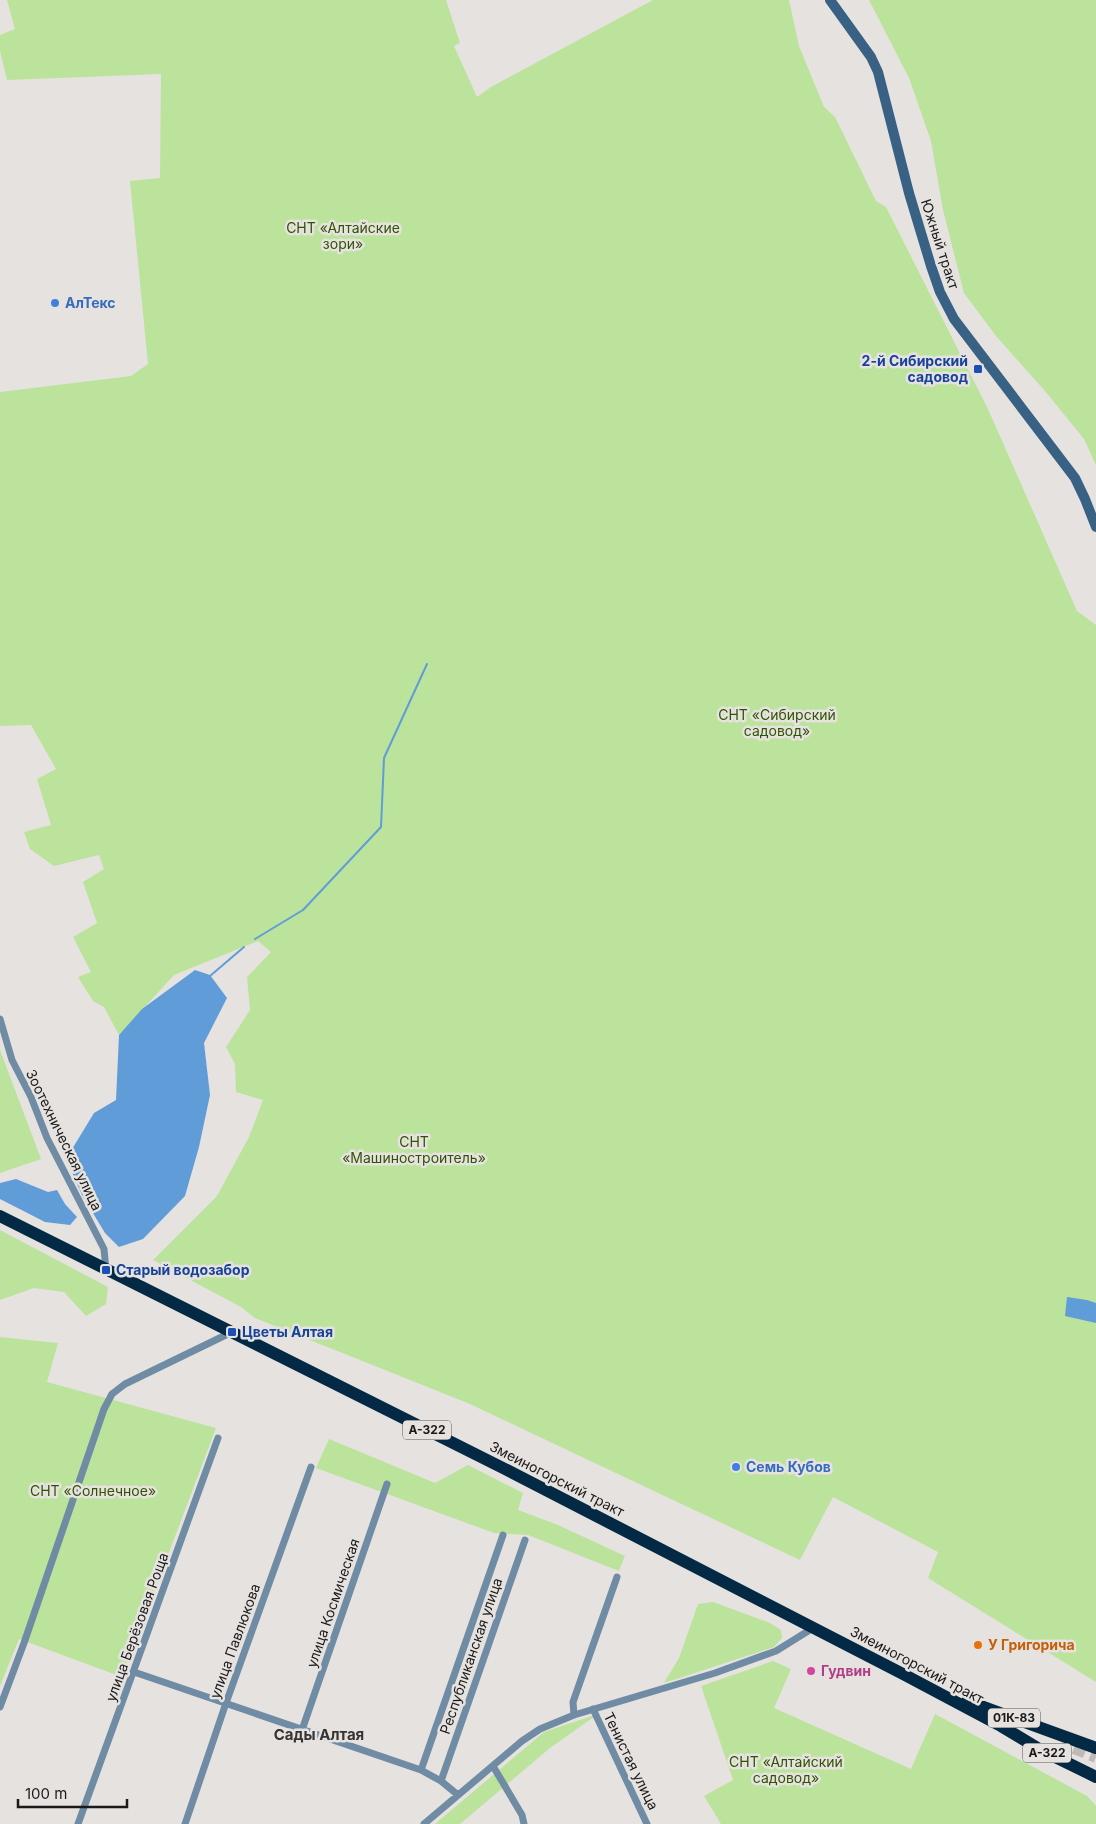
<svg xmlns="http://www.w3.org/2000/svg" width="1096" height="1824" font-family="Inter,sans-serif">
<style>
.green{fill:#bbe39b}
.water{fill:#609dd8}
.lines{fill:none;stroke-linecap:round;stroke-linejoin:round}
.stream{stroke:#609dd8;stroke-width:2}
.highway-tunnel{stroke:#bdbab8;stroke-width:12;stroke-dasharray:12 6;stroke-linecap:butt}
.street{stroke:#708ba4;stroke-width:7}
.secondary{stroke:#386184;stroke-width:10}
.highway{stroke:#042944;stroke-width:12}
.shop-dot{fill:#3f7fe0;stroke:#e6e2e0;stroke-width:2}
.transit-dot{fill:#1a4fb4;stroke:#e6e2e0;stroke-width:2}
.food-dot{fill:#e8710a;stroke:#e6e2e0;stroke-width:2}
.hotel-dot{fill:#d1479c;stroke:#e6e2e0;stroke-width:2}
.labels{text-anchor:middle;stroke-width:5;stroke-linejoin:round;paint-order:stroke}
.shield{fill:#e6e2e0;stroke:#585655;stroke-width:1}
.shield-label{font-size:12px;font-weight:bold;fill:#1b1a19}
.park-label{font-size:14px;fill:#305300;stroke:#e6e2e0}
.street-label{font-size:14px;fill:#1b1a19;stroke:#e6e2e0}
.shop-label{font-size:14px;font-weight:bold;fill:#366cbe;stroke:#e6e2e0;text-anchor:start}
.transit-label{font-size:14px;font-weight:bold;fill:#164399;stroke:#e6e2e0;text-anchor:start}
.food-label{font-size:14px;font-weight:bold;fill:#c56008;stroke:#e6e2e0;text-anchor:start}
.hotel-label{font-size:14px;font-weight:bold;fill:#b23c85;stroke:#e6e2e0;text-anchor:start}
.neighbourhood-label{font-size:15px;font-weight:bold;fill:#363331;stroke:#e6e2e0}
</style>
<rect width="100%" height="100%" fill="#e6e2e0"/>
<path class="green" d="M 7,0 L 446,0 L 460,43 L 454,46 L 477,97 L 491,87 L 653,0 L 789,0 L 799,46 L 824,107 L 835,117 L 876,201 L 886,207 L 988,409 L 1077,611 L 1096,625 L 1096,1682 L 928,1578 L 938,1552 L 833,1497 L 800,1560 L 470,1404 L 255,1318 L 241,1307 L 153,1260 L 217,1196 L 249,1137 L 263,1100 L 236,1092 L 235,1064 L 226,1047 L 250,1010 L 247,977 L 271,952 L 258,941 L 174,975 L 119,1035 L 104,1007 L 93,1001 L 78,977 L 91,972 L 73,937 L 97,923 L 83,882 L 104,869 L 99,855 L 54,866 L 30,849 L 24,832 L 51,825 L 37,779 L 56,769 L 31,725 L 0,726 L 0,392 L 131,376 L 148,364 L 130,181 L 160,178 L 161,74 L 7,80 L 0,51 L 0,35 L 15,29 Z
M 869,0 L 1096,0 L 1096,465 L 1084,439 L 1045,391 L 996,336 L 964,293 L 943,210 L 931,141 L 909,78 Z
M 0,1050 L 41,1159 L 0,1173 Z
M 0,1230 L 108,1287 L 106,1304 L 86,1316 L 64,1292 L 34,1288 L 0,1300 Z
M 0,1337 L 58,1343 L 47,1382 L 216,1428 L 122,1677 L 19,1639 L 0,1686 Z
M 329,1439 L 435,1483 L 468,1465 L 523,1493 L 518,1510 L 558,1525 L 625,1556 L 619,1571 L 528,1535 L 494,1533 L 316,1468 Z
M 713,1602 L 770,1623 L 781,1630 L 782,1638 L 774,1647 L 664,1683 L 679,1658 L 698,1604 Z
M 773,1661 L 791,1669 L 774,1708 L 911,1769 L 935,1714 L 1087,1796 L 1096,1806 L 1096,1824 L 721,1824 L 704,1796 L 733,1780 L 701,1686 Z
M 598,1714 L 550,1748 L 460,1824 L 435,1824 L 544,1732 Z"/>
<path class="water" d="M 195,970 L 210,975 L 227,998 L 204,1043 L 210,1095 L 199,1147 L 185,1196 L 143,1239 L 119,1247 L 105,1233 L 82,1195 L 66,1159 L 94,1113 L 116,1100 L 119,1035 L 142,1009 Z
M 16,1179 L 48,1192 L 57,1190 L 65,1204 L 77,1217 L 70,1225 L 45,1222 L 0,1199 L 0,1183 Z
M 1067,1297 L 1087,1300 L 1096,1303 L 1096,1323 L 1065,1316 Z"/>
<g class="lines">
<path class="stream" d="M 255,939 L 303,910 L 381,827 L 384,758 L 427,664
M 210,976 L 244,947"/>
<path class="highway-tunnel" d="M 1074,1748 L 1096,1757"/>
<path class="street" d="M 0,1019 L 12,1060 L 31,1097 L 47,1138 L 104,1249 L 106,1270
M 134,1672 L 421,1770 L 441,1781 L 458,1795
M 0,1707 L 24,1643 L 104,1409 L 112,1394 L 125,1384 L 232,1332
M 593,1709 L 647,1824
M 574,1715 L 573,1702 L 617,1577
M 302,1730 L 387,1484
M 493,1766 L 522,1815 L 524,1824
M 421,1770 L 503,1535
M 441,1781 L 525,1540
M 78,1824 L 218,1438
M 185,1824 L 226,1703 L 311,1467
M 424,1824 L 522,1741 L 540,1729 L 574,1715 L 715,1673 L 776,1651 L 813,1628"/>
<path class="secondary" d="M 830,0 L 871,57 L 878,72 L 909,193 L 931,266 L 940,292 L 954,319 L 1075,478 L 1085,499 L 1096,527"/>
<path class="highway" d="M 0,1216 L 505,1469 L 903,1674 L 1001,1726 L 1039,1749 L 1096,1777
M 967,1701 L 1096,1748"/>
</g>
<g class="shop-dot">
<circle cx="55" cy="303" r="5"/>
<circle cx="736" cy="1467" r="5"/>
</g>
<g class="transit-dot">
<rect x="973" y="364" width="10" height="10" rx="2.5"/>
<rect x="101" y="1265" width="10" height="10" rx="2.5"/>
<rect x="227" y="1327" width="10" height="10" rx="2.5"/>
</g>
<circle class="food-dot" cx="978" cy="1645" r="5"/>
<circle class="hotel-dot" cx="811" cy="1671" r="5"/>
<g class="labels">
<g class="shield">
<rect x="403" y="1420.5" width="48" height="19" rx="4"/>
<rect x="988" y="1708.5" width="52" height="19" rx="4"/>
<rect x="1023" y="1743.5" width="48" height="19" rx="4"/>
</g>
<g class="shield-label">
<text x="427" y="1434">А-322</text>
<text x="1014" y="1722">01К-83</text>
<text x="1047" y="1757">А-322</text>
</g>
<g class="park-label">
<text x="343" y="233">СНТ «Алтайские<tspan x="343" dy="16">зори»</tspan></text>
<text x="777" y="720">СНТ «Сибирский<tspan x="777" dy="16">садовод»</tspan></text>
<text x="414" y="1147">СНТ<tspan x="414" dy="16">«Машиностроитель»</tspan></text>
<text x="93" y="1496">СНТ «Солнечное»</text>
<text x="786" y="1767">СНТ «Алтайский<tspan x="786" dy="16">садовод»</tspan></text>
</g>
<g class="street-label">
<text transform="translate(940 244) rotate(72)" y="5">Южный тракт</text>
<text transform="translate(64 1140) rotate(64)" y="5">Зоотехническая улица</text>
<text transform="translate(557 1479) rotate(27)" y="5">Змеиногорский тракт</text>
<text transform="translate(333 1603) rotate(-71)" y="5">улица Космическая</text>
<text transform="translate(137 1627) rotate(-70)" y="5">улица Берёзовая Роща</text>
<text transform="translate(235 1641) rotate(-70)" y="5">улица Павлюкова</text>
<text transform="translate(471 1656) rotate(-71)" y="5">Республиканская улица</text>
<text transform="translate(917 1665) rotate(28)" y="5">Змеиногорский тракт</text>
<text transform="translate(631 1761) rotate(64)" y="5">Тенистая улица</text>
</g>
<g class="shop-label">
<text x="65" y="308">АлТекс</text>
<text x="746" y="1472">Семь Кубов</text>
</g>
<g class="transit-label">
<text x="968" y="366" text-anchor="end">2-й Сибирский<tspan x="968" dy="16">садовод</tspan></text>
<text x="116" y="1275">Старый водозабор</text>
<text x="242" y="1337">Цветы Алтая</text>
</g>
<g class="food-label">
<text x="988" y="1650">У Григорича</text>
</g>
<g class="hotel-label">
<text x="821" y="1676">Гудвин</text>
</g>
<g class="neighbourhood-label">
<text x="319" y="1740">Сады Алтая</text>
</g>
</g>
<path d="M18 1799v8h109v-8" fill="none" stroke="#1b1a19" stroke-width="2.5"/>
<text x="25" y="1799" font-size="15" fill="#1b1a19" stroke="#e6e2e0" stroke-width="4" paint-order="stroke">100 m</text>
</svg>
